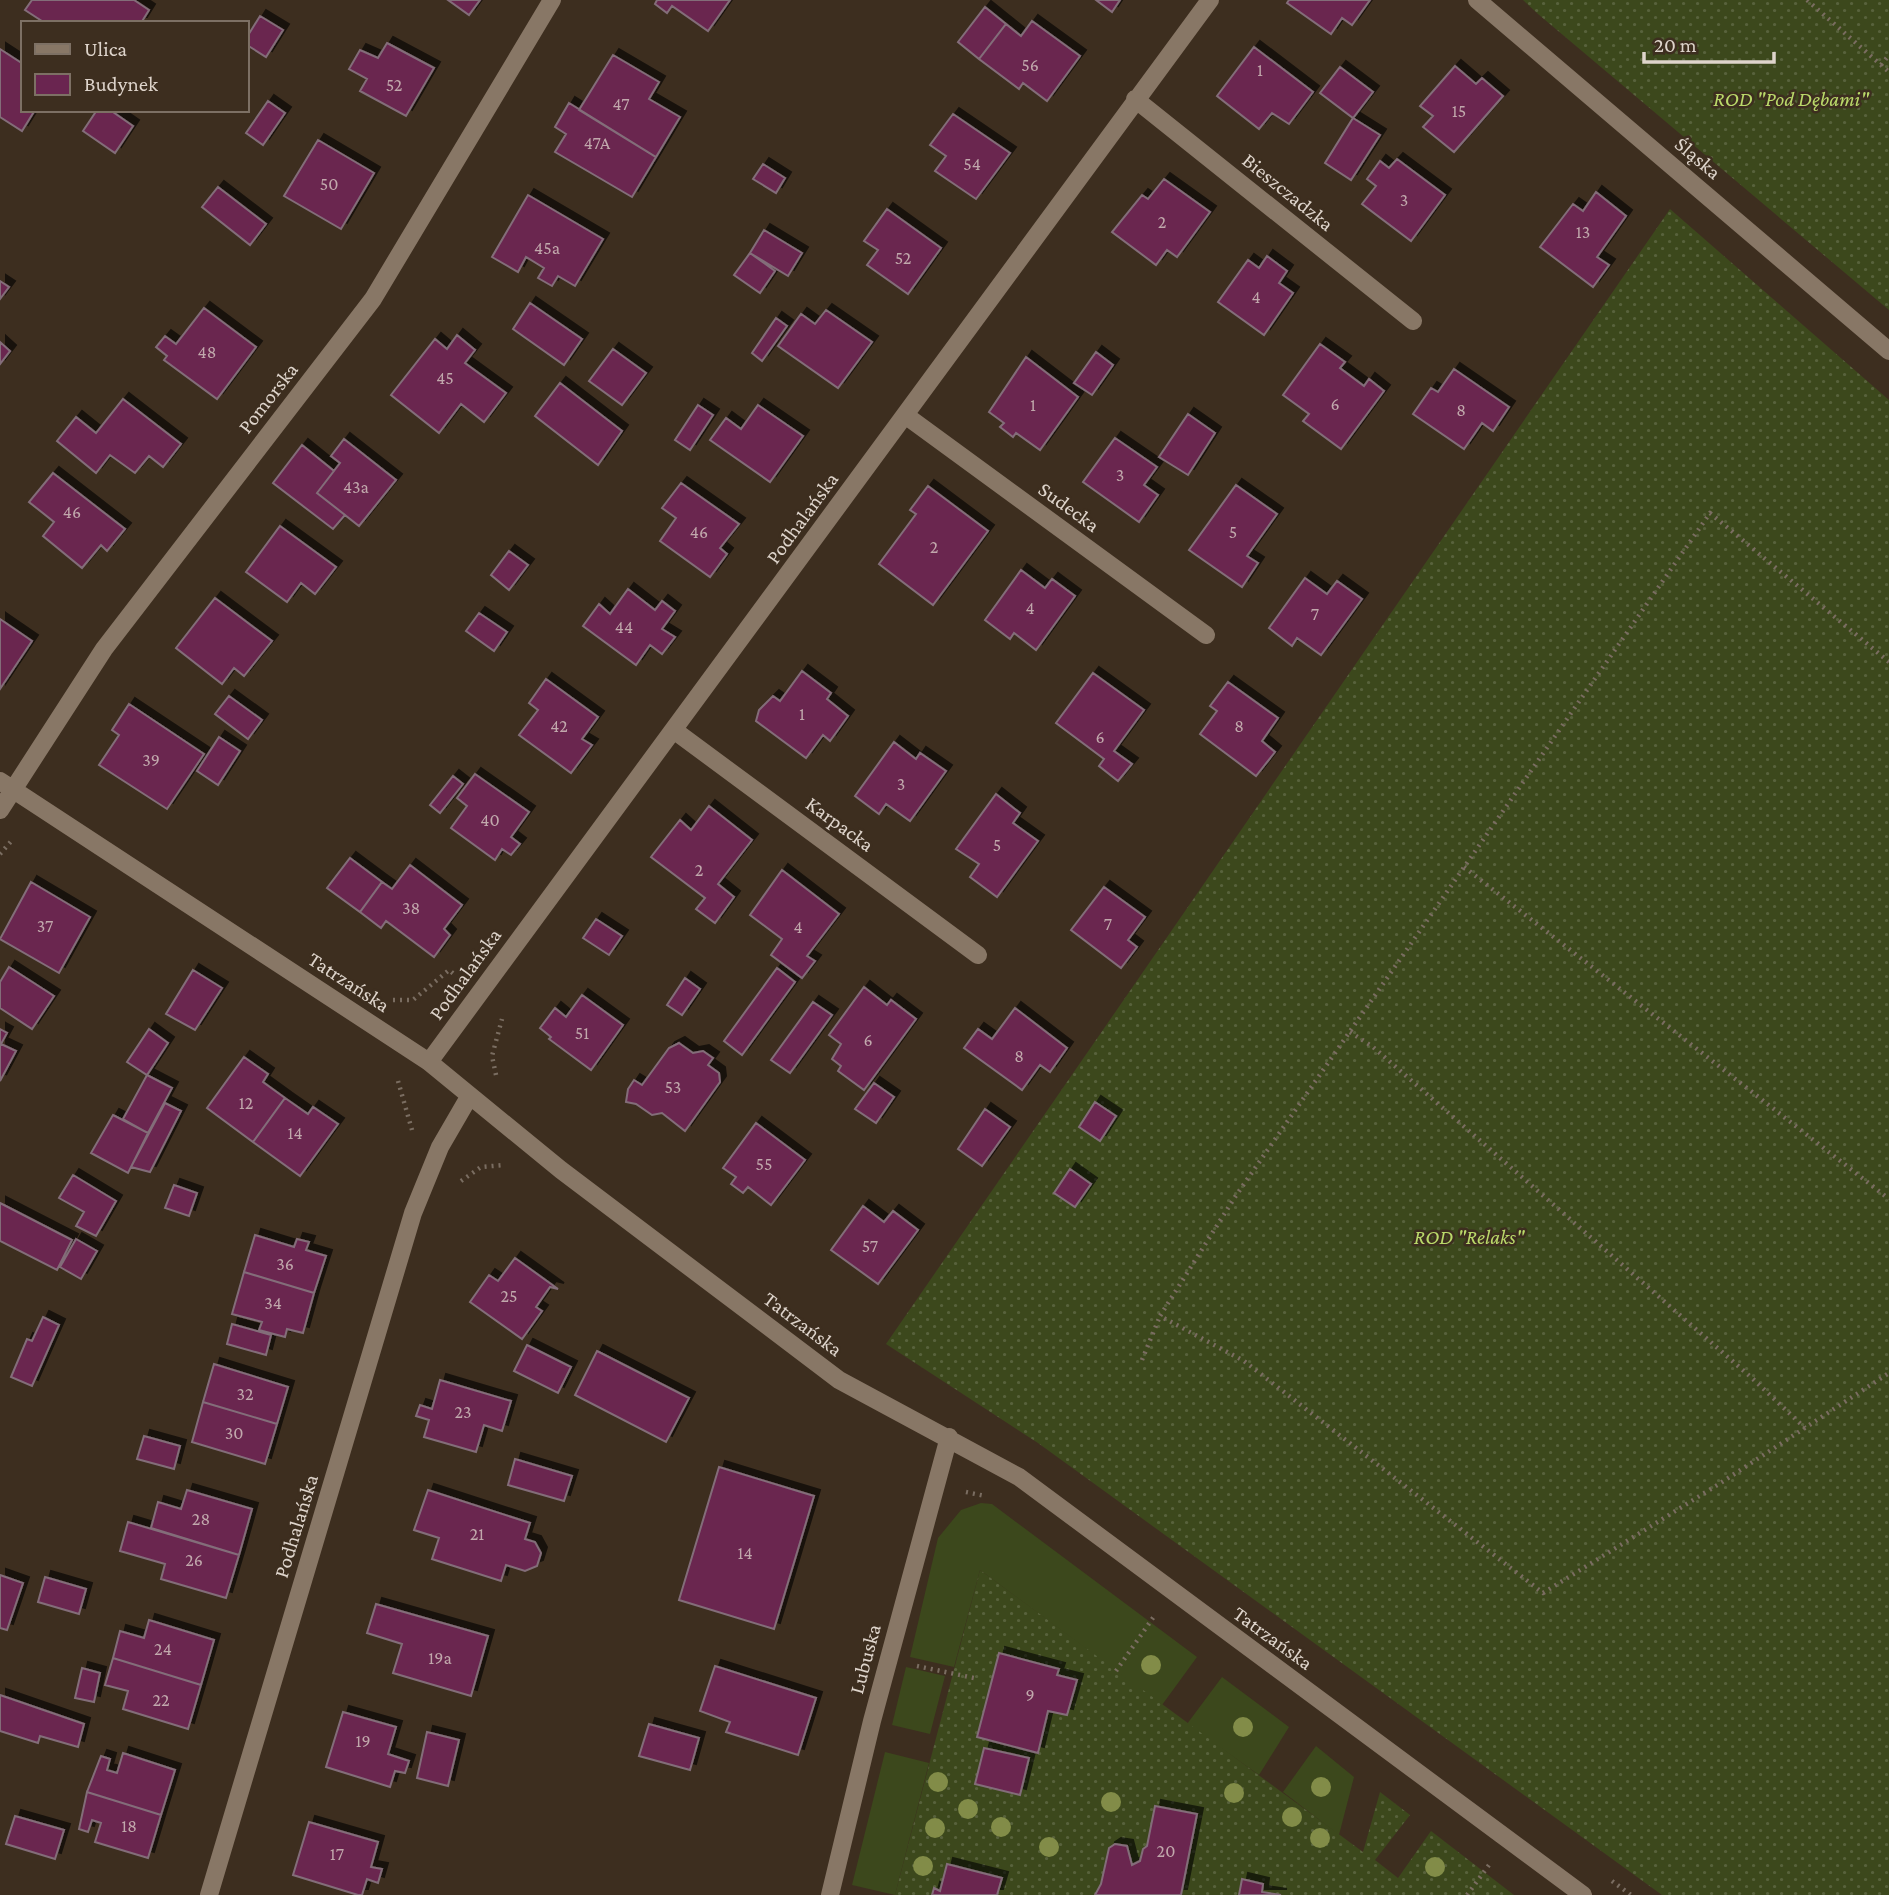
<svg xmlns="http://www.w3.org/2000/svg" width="1889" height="1895" font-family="'Crimson Pro',serif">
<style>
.grass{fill:#3c481c}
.garden{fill:url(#garden-dots)}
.building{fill:#6a2550;stroke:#836d79;stroke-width:2;filter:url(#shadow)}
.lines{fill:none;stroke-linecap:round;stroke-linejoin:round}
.path{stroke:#7a6d61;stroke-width:4.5;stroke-dasharray:2 5;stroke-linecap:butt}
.minor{stroke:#876;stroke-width:18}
.tree{fill:#828c48}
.labels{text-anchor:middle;stroke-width:5;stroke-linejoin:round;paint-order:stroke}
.number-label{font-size:18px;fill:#c1a8ac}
.park-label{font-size:21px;font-style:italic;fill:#bad96a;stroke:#3d2e1f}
.street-label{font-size:21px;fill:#ded4cb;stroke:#3d2e1f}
</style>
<defs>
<pattern id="garden-dots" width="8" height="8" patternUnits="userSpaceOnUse" patternTransform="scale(1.75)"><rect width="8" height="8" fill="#3c481c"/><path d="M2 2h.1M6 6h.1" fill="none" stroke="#58623c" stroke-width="1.8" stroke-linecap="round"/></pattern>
<filter id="shadow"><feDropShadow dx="6" dy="-6" stdDeviation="0" flood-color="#0009"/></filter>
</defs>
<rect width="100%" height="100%" fill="#3d2e1f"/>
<path class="grass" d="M 981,1503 L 992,1504 L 1197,1657 L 1162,1705 L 980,1570 L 954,1667 L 910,1657 L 938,1538 L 961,1510 Z
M 906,1667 L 945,1676 L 930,1734 L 892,1725 Z
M 1222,1677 L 1289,1727 L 1259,1775 L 1187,1724 Z
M 1316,1746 L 1354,1777 L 1339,1835 L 1283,1792 Z
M 885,1752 L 929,1763 L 895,1895 L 852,1885 Z"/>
<path class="garden" d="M 1523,0 L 1889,0 L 1889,310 L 1538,14 Z
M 1670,209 L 1889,400 L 1889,1895 L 1662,1895 L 1038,1443 L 886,1344 Z
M 980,1570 L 1363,1852 L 1380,1792 L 1410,1815 L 1375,1860 L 1398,1878 L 1431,1831 L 1514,1895 L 895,1895 Z"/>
<path class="building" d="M 32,0 L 134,0 L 149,10 L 141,23 L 45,23 L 25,10 Z
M 448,0 L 480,0 L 469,15 Z
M 657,0 L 730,0 L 708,31 L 672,6 L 667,13 L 655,4 Z
M 1096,0 L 1120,0 L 1112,12 Z
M 1289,0 L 1370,0 L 1352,25 L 1342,18 L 1331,34 L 1287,3 Z
M 985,7 L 1006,24 L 979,59 L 958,42 Z
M 260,16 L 283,30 L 266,57 L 247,45 L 247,37 Z
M 1032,21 L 1080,56 L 1047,101 L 1023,83 L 1019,89 L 979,59 L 1006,24 L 1021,36 Z
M 387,43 L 434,68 L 406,116 L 360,91 L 367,79 L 349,69 L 360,50 L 378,58 Z
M 1254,47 L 1313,92 L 1289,124 L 1272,113 L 1259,129 L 1217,96 Z
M 0,49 L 23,64 L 23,110 L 35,110 L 22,131 L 0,117 Z
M 613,55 L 659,82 L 649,99 L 680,117 L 656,157 L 579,110 Z
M 1455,66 L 1476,84 L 1482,78 L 1503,96 L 1454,152 L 1423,127 L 1433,116 L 1420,106 Z
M 1340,67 L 1373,92 L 1353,118 L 1320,93 Z
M 268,101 L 285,113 L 263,145 L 246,133 Z
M 569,103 L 656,157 L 632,197 L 555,152 L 566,134 L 555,127 Z
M 97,110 L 110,110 L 133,126 L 115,153 L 83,131 Z
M 953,114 L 1010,153 L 976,199 L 935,171 L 946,156 L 930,145 Z
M 1353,118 L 1380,135 L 1351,180 L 1325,163 Z
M 318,140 L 374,173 L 341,229 L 284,196 Z
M 1397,159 L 1445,195 L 1411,241 L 1362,204 L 1376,186 L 1367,179 L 1380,161 L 1389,168 Z
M 763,164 L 785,178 L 776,193 L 753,179 Z
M 1164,179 L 1210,212 L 1177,257 L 1167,250 L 1156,265 L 1112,232 L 1142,195 L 1148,199 Z
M 218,187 L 266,224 L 250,245 L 202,207 Z
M 1596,192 L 1626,216 L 1597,257 L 1609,265 L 1593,287 L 1540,247 L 1573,204 L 1583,211 Z
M 528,195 L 603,239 L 575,286 L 558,276 L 552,286 L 538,278 L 544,268 L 526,257 L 518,272 L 492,257 Z
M 887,209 L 941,248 L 908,294 L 867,265 L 878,250 L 864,241 Z
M 764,230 L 802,253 L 788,276 L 750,253 Z
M 750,253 L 775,271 L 760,293 L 734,275 Z
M 1267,256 L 1287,271 L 1279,283 L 1293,293 L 1264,335 L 1218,302 L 1248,260 L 1259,268 Z
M 0,281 L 9,287 L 0,299 Z
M 530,303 L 582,339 L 564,365 L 513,329 Z
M 204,308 L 256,347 L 217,399 L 164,360 L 167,356 L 156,347 L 165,336 L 176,344 Z
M 826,310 L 872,342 L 838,388 L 778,346 L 801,314 L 815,324 Z
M 776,318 L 787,326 L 762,361 L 752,353 Z
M 457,335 L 475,350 L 465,363 L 506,393 L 484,422 L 461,404 L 439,433 L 391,395 L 435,339 L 447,349 Z
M 0,342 L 10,351 L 0,364 Z
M 1320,344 L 1345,362 L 1340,368 L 1364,386 L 1369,379 L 1384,391 L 1341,449 L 1303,421 L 1309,414 L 1283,395 Z
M 613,349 L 646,373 L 622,405 L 589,381 Z
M 1096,352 L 1113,365 L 1092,395 L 1074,383 Z
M 1026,357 L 1078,397 L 1040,450 L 1016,433 L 1013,437 L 1000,427 L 1004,423 L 989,412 Z
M 1454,369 L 1509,407 L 1493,431 L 1482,423 L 1464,449 L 1413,414 L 1431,388 L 1438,392 Z
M 560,383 L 622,431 L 598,465 L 535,416 Z
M 123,399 L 181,444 L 163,467 L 149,456 L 135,473 L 110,455 L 96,473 L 57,441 L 76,417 L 96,433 Z
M 698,405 L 713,415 L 690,450 L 675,440 Z
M 758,405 L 803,436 L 770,482 L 710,440 L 726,418 L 741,429 Z
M 1188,414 L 1215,433 L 1188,475 L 1159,457 Z
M 1115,438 L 1157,467 L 1144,485 L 1158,495 L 1139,522 L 1083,482 Z
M 344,439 L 396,480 L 359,526 L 317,493 L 340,463 L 331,456 Z
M 302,445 L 334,471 L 317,493 L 345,515 L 333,529 L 273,483 Z
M 53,473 L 125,529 L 107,551 L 101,545 L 82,568 L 43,536 L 54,522 L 29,502 Z
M 681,483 L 739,524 L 720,548 L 727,554 L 710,577 L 660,541 L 676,518 L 662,508 Z
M 1236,485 L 1277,514 L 1247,556 L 1258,563 L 1242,587 L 1189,550 Z
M 928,486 L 988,531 L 933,605 L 879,564 L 916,514 L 910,510 Z
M 280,526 L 336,567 L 315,594 L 301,583 L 287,602 L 246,572 Z
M 509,551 L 528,565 L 509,590 L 491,575 Z
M 1021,570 L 1045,588 L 1052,579 L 1075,596 L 1036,650 L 1014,633 L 1010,639 L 985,620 Z
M 1305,578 L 1327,594 L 1337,581 L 1362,599 L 1321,655 L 1297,638 L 1292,646 L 1269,628 Z
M 628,589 L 655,610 L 662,601 L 675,611 L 662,629 L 675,637 L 662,654 L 650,645 L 636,665 L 583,626 L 599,604 L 610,614 Z
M 215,598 L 272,641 L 244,676 L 234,668 L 222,684 L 176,648 Z
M 479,613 L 507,632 L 494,651 L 466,631 Z
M 0,619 L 32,641 L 0,689 Z
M 802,671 L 831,693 L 827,699 L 848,716 L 830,741 L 823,735 L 806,758 L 756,721 L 759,710 L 773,696 L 780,701 Z
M 1093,673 L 1144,710 L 1114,751 L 1132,764 L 1118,781 L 1099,766 L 1104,759 L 1056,723 Z
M 546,679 L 598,717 L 582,739 L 592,745 L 571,773 L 519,735 L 538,710 L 529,703 Z
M 1228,682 L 1278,718 L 1262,741 L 1275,752 L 1256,776 L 1200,734 L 1217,711 L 1210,706 Z
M 229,696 L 262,720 L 248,739 L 215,714 Z
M 129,704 L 204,754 L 167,809 L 99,765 L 119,735 L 112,730 Z
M 219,737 L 240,751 L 218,785 L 197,771 Z
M 894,742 L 916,759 L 920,753 L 946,771 L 910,821 L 886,804 L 879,814 L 855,796 Z
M 475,774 L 529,812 L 511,837 L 520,844 L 511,855 L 502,849 L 495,860 L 451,828 L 467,806 L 457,798 Z
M 453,776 L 463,784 L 440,813 L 430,805 Z
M 996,794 L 1020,813 L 1013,823 L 1038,841 L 997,897 L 970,877 L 979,864 L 956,849 Z
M 709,806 L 752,840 L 718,884 L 734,897 L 715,923 L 696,909 L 705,898 L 651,857 L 680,820 L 691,830 Z
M 350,858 L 382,882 L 360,912 L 327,888 Z
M 410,865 L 462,905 L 444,929 L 450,935 L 434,957 L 386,921 L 381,928 L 360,912 L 382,882 L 392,889 Z
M 782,870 L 839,914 L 807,956 L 815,961 L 802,978 L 771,955 L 782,939 L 750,915 Z
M 31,882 L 90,917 L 59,973 L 0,939 Z
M 1104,887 L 1145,917 L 1128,940 L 1137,947 L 1121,968 L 1071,930 Z
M 596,919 L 622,936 L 609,955 L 583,938 Z
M 9,967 L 54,996 L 32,1029 L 0,1008 L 0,982 Z
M 777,968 L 795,982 L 742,1055 L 724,1041 Z
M 193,970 L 222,988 L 195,1030 L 166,1014 Z
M 685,978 L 700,989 L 682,1015 L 667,1005 Z
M 864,987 L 887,1005 L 891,1000 L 916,1019 L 864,1090 L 838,1071 L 841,1066 L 832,1059 L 841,1044 L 829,1035 Z
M 582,995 L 623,1025 L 591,1070 L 549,1039 L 551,1037 L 540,1028 L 555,1008 L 566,1017 Z
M 813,1002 L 832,1015 L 790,1073 L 771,1060 Z
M 1015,1008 L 1067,1048 L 1050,1072 L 1040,1065 L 1022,1090 L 964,1048 L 978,1029 L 992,1039 Z
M 0,1029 L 7,1033 L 1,1044 L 16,1051 L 0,1081 Z
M 149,1029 L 168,1043 L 147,1075 L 127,1062 Z
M 679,1043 L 693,1053 L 703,1051 L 713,1058 L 708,1065 L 719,1073 L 720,1082 L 685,1131 L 662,1113 L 652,1115 L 636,1104 L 626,1102 L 628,1089 L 634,1080 L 642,1085 L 669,1048 Z
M 244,1057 L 268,1074 L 263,1082 L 285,1098 L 253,1142 L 207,1108 Z
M 147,1075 L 172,1088 L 148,1133 L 123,1119 Z
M 874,1083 L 894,1097 L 876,1123 L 855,1109 Z
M 285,1098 L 308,1114 L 313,1107 L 338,1124 L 300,1176 L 253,1142 Z
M 1095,1102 L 1116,1116 L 1100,1141 L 1079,1127 Z
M 165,1103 L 181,1111 L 150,1172 L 131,1167 Z
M 985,1109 L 1010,1127 L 982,1166 L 958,1149 Z
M 113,1115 L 148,1133 L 128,1173 L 91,1153 Z
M 756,1123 L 805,1160 L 771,1205 L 748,1187 L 743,1193 L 731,1184 L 736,1177 L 723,1168 Z
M 1070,1169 L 1091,1184 L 1075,1207 L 1054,1193 Z
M 73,1175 L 116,1201 L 96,1236 L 76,1226 L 84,1212 L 59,1198 Z
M 174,1185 L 197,1193 L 189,1216 L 165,1208 Z
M 0,1203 L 72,1240 L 57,1270 L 0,1241 Z
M 863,1206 L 884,1222 L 893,1211 L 918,1230 L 878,1284 L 831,1250 Z
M 255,1235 L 294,1247 L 297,1239 L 309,1242 L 306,1250 L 326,1256 L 314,1293 L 244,1272 Z
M 76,1239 L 97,1251 L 81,1279 L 60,1267 Z
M 515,1258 L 558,1289 L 550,1287 L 536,1307 L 542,1311 L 522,1339 L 470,1302 L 489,1275 L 498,1281 Z
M 244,1272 L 314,1293 L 303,1333 L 287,1329 L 285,1337 L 259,1330 L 262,1322 L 232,1314 Z
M 43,1317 L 59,1325 L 32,1386 L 11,1377 L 27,1339 L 32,1341 Z
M 232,1324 L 271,1335 L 266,1355 L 227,1344 Z
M 527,1345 L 571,1367 L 558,1393 L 514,1371 Z
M 597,1351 L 689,1398 L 666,1442 L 575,1395 Z
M 214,1364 L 288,1387 L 277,1424 L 203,1402 Z
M 440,1380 L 511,1401 L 502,1431 L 484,1425 L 476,1452 L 424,1437 L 429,1420 L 416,1416 L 420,1405 L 432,1409 Z
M 203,1402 L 277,1424 L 265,1464 L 192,1442 Z
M 144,1436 L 180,1446 L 174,1469 L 137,1459 Z
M 515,1459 L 572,1476 L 564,1501 L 508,1485 Z
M 719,1467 L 814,1496 L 774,1629 L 679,1600 Z
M 187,1490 L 252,1509 L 239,1555 L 151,1528 L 158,1502 L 181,1509 Z
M 428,1490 L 530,1523 L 525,1539 L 535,1542 L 541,1553 L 537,1566 L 525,1571 L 506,1565 L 501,1581 L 432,1559 L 439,1538 L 414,1530 Z
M 128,1522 L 239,1555 L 226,1598 L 161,1579 L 165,1564 L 120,1551 Z
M 0,1575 L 23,1583 L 7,1630 L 0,1628 Z
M 45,1577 L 86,1589 L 79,1614 L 38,1602 Z
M 376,1604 L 488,1636 L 471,1696 L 393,1673 L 402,1644 L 367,1633 Z
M 149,1620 L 214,1640 L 201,1685 L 113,1658 L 120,1631 L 144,1638 Z
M 999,1653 L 1059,1669 L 1057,1675 L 1077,1680 L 1067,1715 L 1048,1711 L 1038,1753 L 977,1737 Z
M 113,1658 L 201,1685 L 188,1729 L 123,1709 L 128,1691 L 105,1685 Z
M 715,1666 L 816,1698 L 798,1755 L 726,1732 L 730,1722 L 700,1711 Z
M 82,1668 L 100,1673 L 94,1702 L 75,1698 Z
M 0,1695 L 84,1724 L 78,1747 L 40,1736 L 38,1743 L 0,1731 Z
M 343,1712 L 396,1727 L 388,1754 L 409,1761 L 405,1773 L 395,1771 L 390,1787 L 326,1767 Z
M 649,1724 L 699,1738 L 690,1770 L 639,1756 Z
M 427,1732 L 459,1740 L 448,1786 L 417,1778 Z
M 984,1748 L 1029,1758 L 1020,1795 L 975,1784 Z
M 123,1753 L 175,1770 L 161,1815 L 87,1792 L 101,1756 L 110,1759 L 107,1770 L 117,1773 Z
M 87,1792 L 161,1815 L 148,1858 L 95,1842 L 101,1823 L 92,1820 L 88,1832 L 79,1829 Z
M 1155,1806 L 1197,1814 L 1181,1895 L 1095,1895 L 1101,1884 L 1109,1848 L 1115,1844 L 1127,1846 L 1132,1865 L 1140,1861 L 1143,1849 L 1147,1846 Z
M 15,1816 L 64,1830 L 55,1859 L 6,1844 Z
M 309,1822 L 378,1842 L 371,1867 L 382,1869 L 378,1883 L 367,1879 L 362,1895 L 358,1895 L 293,1875 Z
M 947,1864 L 1002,1878 L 997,1895 L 932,1895 L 934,1888 L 940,1891 Z
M 1242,1879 L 1263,1884 L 1262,1892 L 1281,1895 L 1239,1895 Z"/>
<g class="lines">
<path class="path" d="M 1807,0 L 1889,72
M 1881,65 L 1889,55
M 1889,662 L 1710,513 L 1235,1197 L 1160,1316 L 1244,1361 L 1543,1593 L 1719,1484 L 1889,1373
M 0,854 L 13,839
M 1464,867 L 1889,1199
M 393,1000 L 413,1000 L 449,970 L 455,975
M 1350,1032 L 1373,1047 L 1753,1379 L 1805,1428
M 496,1075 L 492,1056 L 502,1019
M 398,1081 L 412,1130
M 461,1181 L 481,1167 L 504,1165
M 1142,1360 L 1160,1316
M 966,1492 L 985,1496
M 917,1666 L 974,1678
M 1116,1671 L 1155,1615
M 1612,1881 L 1631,1895
M 1467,1895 L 1489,1865"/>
<path class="minor" d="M 1477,0 L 1889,351
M 1135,99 L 1413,321
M 905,415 L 1206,635
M 675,731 L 978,955
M 0,781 L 429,1062 L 561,1170 L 839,1380 L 1019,1477 L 1583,1895
M 0,810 L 104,649 L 373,299 L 552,0
M 429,1062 L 1210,0
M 209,1895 L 413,1213 L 440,1147 L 469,1097
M 830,1895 L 872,1721 L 949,1437"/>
</g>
<g class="tree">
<circle cx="1151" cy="1665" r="10"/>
<circle cx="1243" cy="1727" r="10"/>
<circle cx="938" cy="1782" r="10"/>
<circle cx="1321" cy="1787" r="10"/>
<circle cx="1234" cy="1793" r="10"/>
<circle cx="1111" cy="1802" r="10"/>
<circle cx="968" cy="1809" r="10"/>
<circle cx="1292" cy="1817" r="10"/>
<circle cx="1001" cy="1827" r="10"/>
<circle cx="935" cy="1828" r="10"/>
<circle cx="1320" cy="1838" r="10"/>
<circle cx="1049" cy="1847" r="10"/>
<circle cx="923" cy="1866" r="10"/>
<circle cx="1435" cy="1867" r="10"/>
</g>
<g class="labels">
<g class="number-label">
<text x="1030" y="71">56</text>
<text x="1260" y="76">1</text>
<text x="394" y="91">52</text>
<text x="621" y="110">47</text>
<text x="1459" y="117">15</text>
<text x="597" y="149">47A</text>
<text x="972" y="170">54</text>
<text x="329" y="190">50</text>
<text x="1404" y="206">3</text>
<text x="1162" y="228">2</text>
<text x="1583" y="238">13</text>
<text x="547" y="254">45a</text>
<text x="903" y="264">52</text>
<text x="1256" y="303">4</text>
<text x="207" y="358">48</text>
<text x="445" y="384">45</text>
<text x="1335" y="410">6</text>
<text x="1033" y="411">1</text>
<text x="1461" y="416">8</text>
<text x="1120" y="481">3</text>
<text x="356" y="493">43a</text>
<text x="72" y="518">46</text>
<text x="699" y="538">46</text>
<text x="1233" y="538">5</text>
<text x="934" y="553">2</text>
<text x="1030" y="614">4</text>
<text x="1315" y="620">7</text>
<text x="624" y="633">44</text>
<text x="802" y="720">1</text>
<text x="559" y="732">42</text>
<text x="1239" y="732">8</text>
<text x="1100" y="743">6</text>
<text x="151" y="766">39</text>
<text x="901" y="790">3</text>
<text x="490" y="826">40</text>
<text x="997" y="851">5</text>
<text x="699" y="876">2</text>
<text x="411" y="914">38</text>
<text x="1108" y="930">7</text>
<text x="45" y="932">37</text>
<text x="798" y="933">4</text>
<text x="582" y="1039">51</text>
<text x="868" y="1046">6</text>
<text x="1019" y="1062">8</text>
<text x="673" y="1093">53</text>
<text x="246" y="1109">12</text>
<text x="295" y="1139">14</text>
<text x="764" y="1170">55</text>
<text x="870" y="1252">57</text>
<text x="285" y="1270">36</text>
<text x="509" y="1302">25</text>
<text x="273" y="1309">34</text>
<text x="245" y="1400">32</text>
<text x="463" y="1418">23</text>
<text x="234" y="1439">30</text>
<text x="201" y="1525">28</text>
<text x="477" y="1540">21</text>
<text x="745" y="1559">14</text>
<text x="194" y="1566">26</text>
<text x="163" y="1655">24</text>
<text x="440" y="1664">19a</text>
<text x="1030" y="1701">9</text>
<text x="161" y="1706">22</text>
<text x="363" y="1747">19</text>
<text x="129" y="1832">18</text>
<text x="1166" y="1857">20</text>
<text x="337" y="1860">17</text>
</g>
<g class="park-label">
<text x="1791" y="106">ROD "Pod Dębami"</text>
<text x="1469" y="1244">ROD "Relaks"</text>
</g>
<g class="street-label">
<text transform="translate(1698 158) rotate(40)" y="7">Śląska</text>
<text transform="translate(1288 192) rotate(39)" y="7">Bieszczadzka</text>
<text transform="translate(268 398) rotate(-52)" y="7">Pomorska</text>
<text transform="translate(1069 507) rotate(36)" y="7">Sudecka</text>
<text transform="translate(802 518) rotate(-54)" y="7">Podhalańska</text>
<text transform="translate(840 824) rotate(36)" y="7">Karpacka</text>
<text transform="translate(465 974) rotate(-54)" y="7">Podhalańska</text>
<text transform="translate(349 982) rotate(33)" y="7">Tatrzańska</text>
<text transform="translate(803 1324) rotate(37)" y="7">Tatrzańska</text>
<text transform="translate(296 1526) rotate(-73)" y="7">Podhalańska</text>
<text transform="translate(1273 1638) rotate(36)" y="7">Tatrzańska</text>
<text transform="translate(865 1659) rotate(-75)" y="7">Lubuska</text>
</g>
</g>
<rect x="21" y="21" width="228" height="91" fill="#3d2e1f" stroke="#7d7064" stroke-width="2"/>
<rect x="35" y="44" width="35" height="10" fill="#887766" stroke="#7d7064" stroke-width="2"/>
<text x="84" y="56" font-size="21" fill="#ded4cb">Ulica</text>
<rect x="35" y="74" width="35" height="21" fill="#6a2550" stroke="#7d7064" stroke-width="2"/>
<text x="84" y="91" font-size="21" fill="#ded4cb">Budynek</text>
<path d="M1644 52v10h130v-10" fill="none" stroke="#ded4cb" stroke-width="3.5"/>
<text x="1654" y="52" font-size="21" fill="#ded4cb" stroke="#3d2e1f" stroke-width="5" paint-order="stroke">20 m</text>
</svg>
